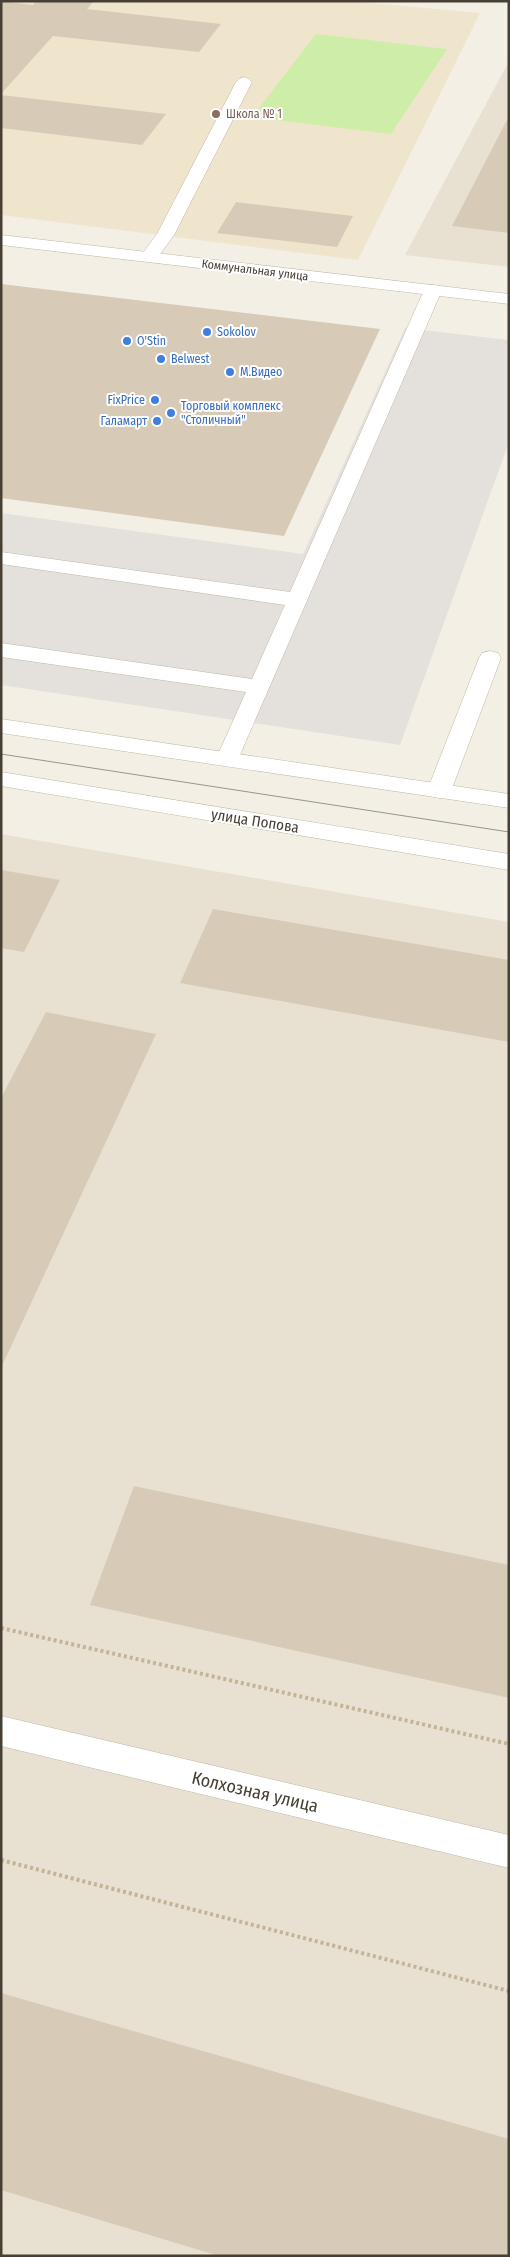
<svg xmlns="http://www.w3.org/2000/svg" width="510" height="2257" font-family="'Fira Sans Condensed',sans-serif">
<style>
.residential{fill:#e8e1d1}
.education{fill:#efe5cc}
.green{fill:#ceeda8}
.parking{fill:#e4e1dd}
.building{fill:#d7cbb8}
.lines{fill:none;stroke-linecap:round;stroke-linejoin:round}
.service-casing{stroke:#c0b7a6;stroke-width:1}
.minor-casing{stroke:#c0b7a6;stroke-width:1}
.tertiary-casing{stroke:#c0b7a6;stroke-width:1}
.path{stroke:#c4b395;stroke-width:4;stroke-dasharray:3 3;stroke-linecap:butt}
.service{fill:#fff;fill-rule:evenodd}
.minor{fill:#fff;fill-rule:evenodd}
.tertiary{fill:#fff;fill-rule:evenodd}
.tram{stroke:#959595;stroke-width:1}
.education-dot{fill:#8d6e63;stroke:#fff;stroke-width:2}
.shop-dot{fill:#3f7fe0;stroke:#fff;stroke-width:2}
.labels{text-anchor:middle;stroke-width:4;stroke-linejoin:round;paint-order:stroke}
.far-education-label{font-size:12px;fill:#785e54;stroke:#fff;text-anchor:start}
.far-street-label{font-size:12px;fill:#473f33;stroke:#fff}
.far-shop-label{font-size:12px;fill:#366cbe;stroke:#fff;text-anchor:start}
.street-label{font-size:15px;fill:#473f33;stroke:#fff}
.near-street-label{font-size:18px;fill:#473f33;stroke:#fff}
</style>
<rect width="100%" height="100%" fill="#f4efe4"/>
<path class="residential" d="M 509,61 L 509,267 L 405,255 Z
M 1,834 L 509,922 L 509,2256 L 1,2256 Z"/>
<path class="education" d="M 1,1 L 350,1 L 480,13 L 358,260 L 1,215 Z"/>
<path class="green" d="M 316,34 L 447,49 L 391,134 L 252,117 Z"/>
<path class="parking" d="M 405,328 L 509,340 L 509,442 L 400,745 L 1,685 L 1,513 L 303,554 Z"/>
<path class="building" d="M 1,1 L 33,5 L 36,1 L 94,1 L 87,9 L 221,24 L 199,52 L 53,36 L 1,94 Z
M 1,95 L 166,114 L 142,145 L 1,128 Z
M 509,116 L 509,233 L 452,226 Z
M 236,202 L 353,216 L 337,247 L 217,233 Z
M 1,284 L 380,329 L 284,536 L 1,498 Z
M 1,870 L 60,880 L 24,952 L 1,948 Z
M 213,909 L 509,960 L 509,1042 L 180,983 Z
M 46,1012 L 156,1034 L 1,1368 L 1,1098 Z
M 134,1486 L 509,1565 L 509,1698 L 90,1605 Z
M 1,1993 L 509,2139 L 509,2256 L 219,2256 L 1,2190 Z"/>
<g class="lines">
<defs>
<path id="service" d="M 244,77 L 249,79 L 252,82 L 174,235 L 155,261 L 143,261 L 140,257 L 157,234 L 236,82 L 239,79 Z
M 433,285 L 439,286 L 442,290 L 236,764 L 228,766 L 220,764 L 216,759 L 246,692 L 1,657 L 1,643 L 252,679 L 285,605 L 1,564 L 1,552 L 290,592 L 424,290 L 427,286 Z
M 490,651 L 498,653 L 501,658 L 451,791 L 447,796 L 439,798 L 431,796 L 427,791 L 479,658 L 482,653 Z"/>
<path id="minor" d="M 1,235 L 509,294 L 509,304 L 1,245 Z
M 1,1716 L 509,1835 L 509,1868 L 1,1746 Z"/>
<path id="tertiary" d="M 1,719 L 509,794 L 509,808 L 1,733 Z
M 1,772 L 509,854 L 509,870 L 1,786 Z"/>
</defs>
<use href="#service" class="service-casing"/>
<use href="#minor" class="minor-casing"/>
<use href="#tertiary" class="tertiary-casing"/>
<path class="path" d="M 1,1628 L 509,1744
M 1,1860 L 509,1991"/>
<use href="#service" class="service"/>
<use href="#minor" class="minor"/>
<use href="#tertiary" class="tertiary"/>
<path class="tram" d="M 1,754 L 509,832"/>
</g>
<circle class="education-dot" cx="216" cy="114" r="5"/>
<g class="shop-dot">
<circle cx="207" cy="332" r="5"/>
<circle cx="127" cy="341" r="5"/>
<circle cx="161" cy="359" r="5"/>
<circle cx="230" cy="372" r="5"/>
<circle cx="155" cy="400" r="5"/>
<circle cx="171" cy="413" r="5"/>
<circle cx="157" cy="421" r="5"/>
</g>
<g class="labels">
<g class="far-education-label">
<text x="226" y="118">Школа № 1</text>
</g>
<g class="far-street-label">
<text transform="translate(255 270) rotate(7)" y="4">Коммунальная улица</text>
</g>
<g class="far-shop-label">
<text x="217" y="336">Sokolov</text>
<text x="137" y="345">O'Stin</text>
<text x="171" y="363">Belwest</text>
<text x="240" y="376">М.Видео</text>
<text x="145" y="404" text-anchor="end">FixPriсe</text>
<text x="181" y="410">Торговый комплекс<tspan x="181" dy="14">"Столичный"</tspan></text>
<text x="147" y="425" text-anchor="end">Галамарт</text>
</g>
<g class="street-label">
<text transform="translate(255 821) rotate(9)" y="5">улица Попова</text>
</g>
<g class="near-street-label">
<text transform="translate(255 1792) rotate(13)" y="6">Колхозная улица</text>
</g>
</g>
<rect width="510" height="2257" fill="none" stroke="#473f33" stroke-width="5"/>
</svg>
